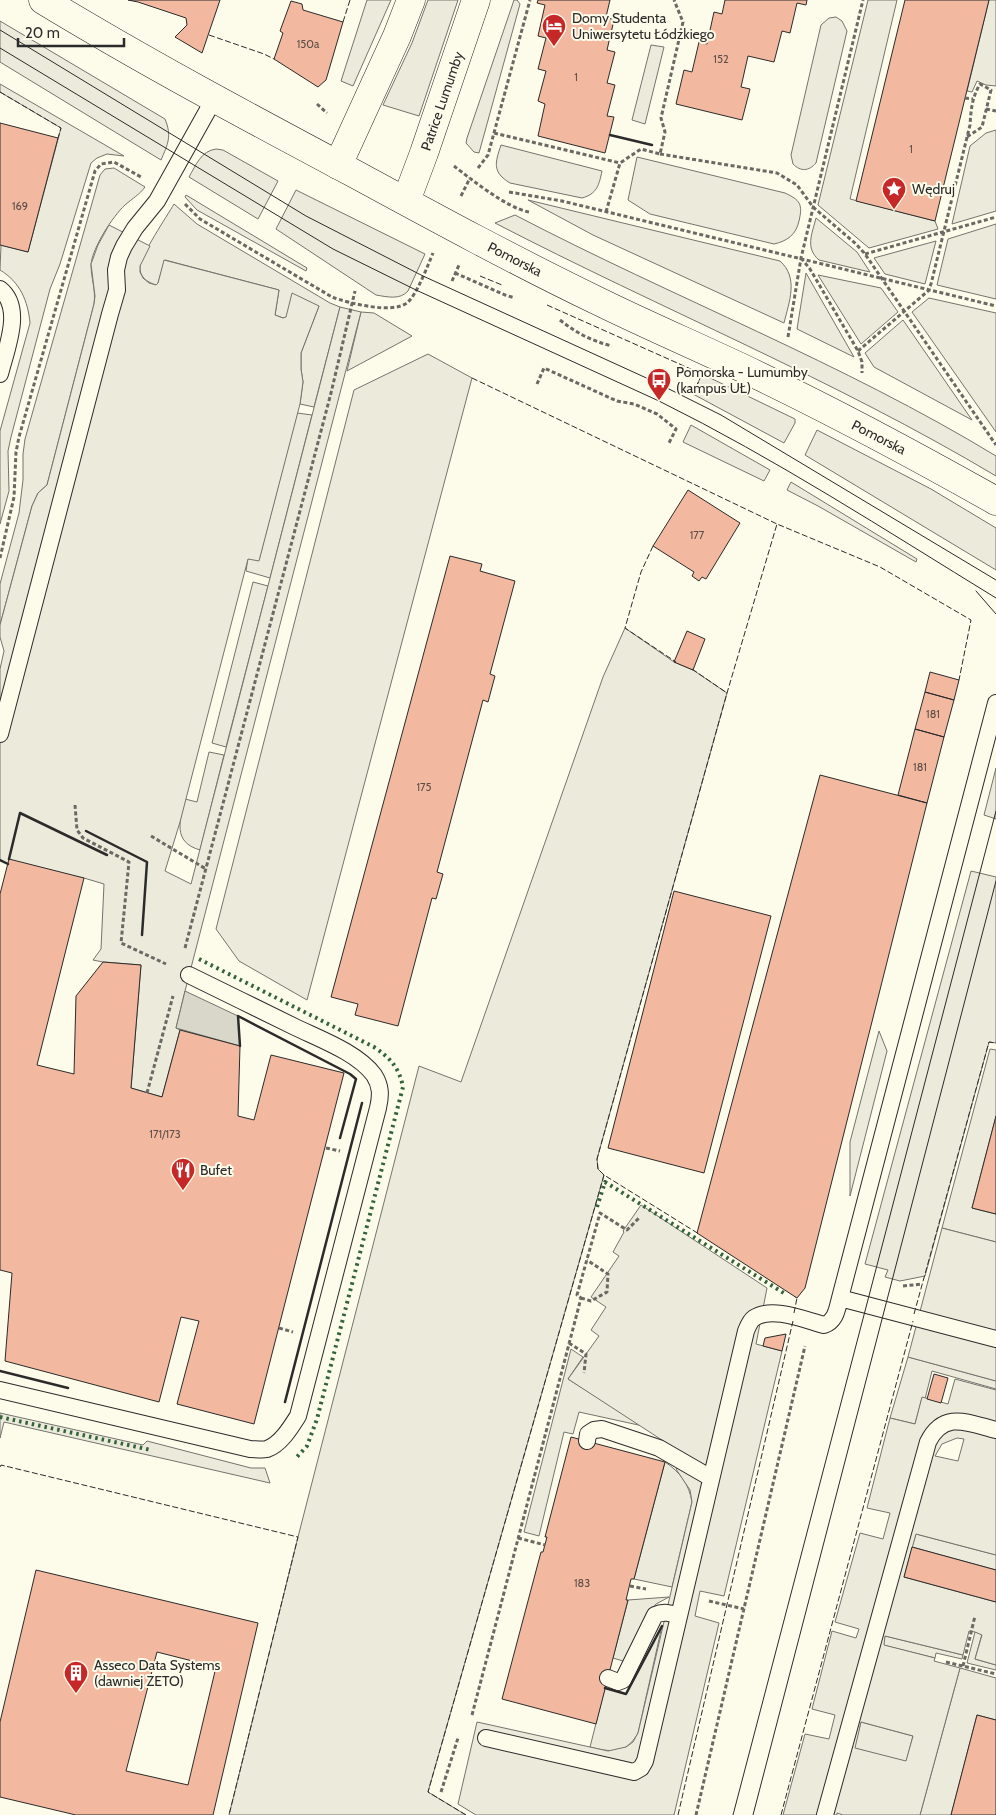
<svg xmlns="http://www.w3.org/2000/svg" width="996" height="1815" font-family="Cabin,sans-serif">
<style>
.green{fill:#ecebdb;stroke:#74746e}
.parking{fill:#eceadb;stroke:#74746e;fill-rule:evenodd}
.water{fill:#d8d7c9;stroke:#74746e}
.building{fill:#f2b8a0;stroke:#2b2b2b;fill-rule:evenodd}
.lines{fill:none;stroke-linecap:round;stroke-linejoin:round}
.lane-casing{stroke:#2b2b2b;stroke-width:18}
.street-casing{stroke:#2b2b2b;stroke-width:29}
.secondary-casing{stroke:#2b2b2b;stroke-width:29}
.path{stroke:#6a6964;stroke-width:3;stroke-dasharray:4 2.5;stroke-linecap:butt}
.lane{stroke:#fdfbea;stroke-width:16}
.street{stroke:#fdfbea;stroke-width:28}
.secondary{stroke:#fdfbea;stroke-width:28}
.tram{stroke:#2b2b2b;stroke-width:1}
.hedge{stroke:#34623c;stroke-width:4;stroke-dasharray:2.5 4;stroke-linecap:butt}
.fence{stroke:#2b2b2b;stroke-width:1;stroke-dasharray:6 2.5;stroke-linecap:butt}
.wall{stroke:#2b2b2b;stroke-width:2.5}
.labels{text-anchor:middle;stroke-width:4;stroke-linejoin:round;paint-order:stroke}
.number-label{font-size:11px;fill:#5d4e48}
.poi-label{font-size:14px;fill:#2b2b2b;stroke:#fdfbea;text-anchor:start}
.street-label{font-size:14px;fill:#2b2b2b;stroke:#fdfbea}
</style>
<rect width="100%" height="100%" fill="#fdfbea"/>
<path class="green" d="M 367,0 L 391,0 L 353,86 L 341,81 Z
M 428,0 L 458,0 L 419,116 L 383,105 L 412,43 Z
M 514,0 L 517,0 L 520,4 L 479,153 L 474,152 L 466,143 L 467,138 Z
M 868,0 L 897,0 L 850,199 L 935,221 L 938,229 L 869,248 L 818,205 Z
M 989,0 L 996,0 L 996,86 L 986,85 L 977,81 L 972,92 L 967,91 Z
M 836,17 L 842,21 L 847,31 L 816,163 C 809,171 801,172 793,164 L 791,155 L 821,25 L 829,18 Z
M 0,21 L 165,119 C 172,136 168,144 161,160 L 0,62 Z
M 651,45 L 664,47 L 645,124 L 632,120 Z
M 0,84 L 124,156 L 107,154 L 97,158 L 91,163 L 60,264 L 50,289 L 11,437 L 8,451 L 9,491 L 0,524 L 0,431 L 30,323 C 28,301 20,282 0,270 L 1,245 L 28,252 L 61,128 L 0,92 Z
M 996,130 L 996,211 L 952,224 L 970,146 L 986,133 Z
M 501,145 L 602,171 C 599,185 597,194 582,198 L 510,183 C 492,172 495,163 501,145 Z
M 216,149 L 223,150 L 278,181 L 258,219 L 189,177 C 196,165 201,151 216,149 Z
M 637,157 L 785,193 C 800,200 803,204 799,221 C 796,235 787,241 774,244 L 650,214 L 628,200 Z
M 114,168 L 145,187 C 139,195 133,198 125,205 C 113,216 92,248 91,265 C 91,278 96,290 94,304 L 47,485 L 38,493 L 32,506 L 0,625 L 0,584 L 19,513 L 23,480 L 23,454 L 25,439 L 100,175 L 105,169 Z
M 296,190 L 425,254 L 408,291 C 400,300 388,297 376,295 L 276,229 Z
M 186,195 L 307,268 L 306,271 L 197,210 L 185,197 Z
M 528,200 L 780,261 C 799,278 789,302 784,323 L 593,235 Z
M 174,204 L 197,224 L 330,303 L 340,307 L 314,407 L 300,404 L 303,382 L 301,369 L 301,353 L 319,306 L 283,318 L 275,315 L 279,290 L 165,260 L 158,283 L 156,285 C 147,282 139,277 140,266 C 141,255 167,216 174,204 Z
M 515,215 C 674,298 843,363 996,456 L 996,476 C 835,380 661,309 495,223 Z
M 816,218 L 857,252 L 870,272 L 819,260 C 805,248 812,234 816,218 Z
M 996,224 L 996,299 L 937,285 L 948,239 Z
M 936,241 L 925,284 L 885,274 L 874,258 Z
M 806,273 L 854,357 L 797,329 Z
M 818,275 L 881,288 L 898,312 L 861,344 Z
M 929,298 L 996,313 L 996,432 L 912,312 Z
M 361,312 L 374,313 L 412,336 L 347,371 Z
M 903,320 L 972,420 L 874,367 L 865,353 Z
M 428,354 L 472,378 L 307,1000 L 239,961 L 216,929 L 354,390 Z
M 702,374 L 795,419 L 795,423 L 784,443 L 693,394 Z
M 297,413 L 312,415 L 270,578 L 246,571 L 248,558 L 259,560 Z
M 691,425 L 770,470 L 764,481 L 683,442 Z
M 817,430 L 931,489 L 996,528 L 996,570 L 805,455 Z
M 791,482 L 917,559 L 916,562 L 818,506 L 787,490 Z
M 253,582 L 268,586 L 226,747 L 212,743 Z
M 625,628 L 674,662 L 693,670 L 727,693 L 597,1159 L 598,1169 L 604,1175 L 428,1792 L 466,1815 L 229,1815 L 298,1537 L 419,1066 L 461,1082 L 603,677 Z
M 209,752 L 224,755 L 200,850 C 172,842 180,820 185,799 L 197,802 Z
M 996,768 L 996,819 L 984,815 Z
M 971,871 L 996,877 L 996,1043 L 989,1042 L 925,1276 L 900,1281 L 885,1277 L 888,1270 L 865,1264 Z
M 990,1049 L 996,1050 L 996,1116 L 972,1208 L 996,1214 L 996,1242 L 942,1228 Z
M 571,1349 L 583,1357 L 568,1379 L 643,1426 L 579,1412 L 573,1434 L 564,1432 L 539,1536 L 524,1532 Z
M 908,1357 L 996,1381 L 996,1389 L 932,1371 L 925,1399 L 922,1398 L 915,1424 L 890,1418 Z
M 0,1413 L 143,1445 L 147,1441 L 251,1468 L 265,1468 L 270,1483 L 4,1422 L 0,1438 Z
M 665,1462 C 680,1472 689,1484 692,1502 L 672,1587 L 634,1579 Z
M 916,1534 L 996,1555 L 996,1570 L 912,1547 Z
M 669,1597 L 656,1604 L 648,1614 L 627,1658 L 623,1661 L 613,1658 L 628,1600 Z
M 662,1626 L 638,1733 C 626,1755 610,1752 590,1747 L 605,1688 L 626,1694 Z
M 975,1632 L 982,1634 L 975,1659 L 996,1665 L 996,1670 L 967,1663 Z
M 885,1636 L 963,1655 L 962,1659 L 936,1653 L 935,1658 L 883,1645 Z
M 960,1668 L 996,1678 L 996,1720 L 977,1715 L 951,1815 L 920,1815 Z
M 861,1722 L 913,1736 L 906,1762 L 854,1748 Z"/>
<path class="parking" d="M 109,225 L 150,246 L 140,266 L 140,272 L 143,278 L 149,283 L 156,285 L 158,283 L 164,260 L 279,290 L 275,315 L 283,318 L 286,317 L 292,293 L 319,306 L 301,353 L 301,369 L 303,382 L 300,404 L 259,561 L 248,559 L 180,822 L 165,871 L 191,884 L 340,307 L 361,312 L 185,991 L 176,1028 L 180,1030 L 162,1097 L 131,1088 L 141,965 L 103,962 L 93,960 L 101,949 L 104,884 L 84,878 L 8,864 L 0,860 L 0,669 L 4,651 L 0,637 L 0,625 L 32,506 L 38,493 L 47,485 L 94,304 L 95,296 L 91,264 L 98,245 Z
M 879,1031 L 887,1051 L 850,1196 L 850,1142 Z
M 641,1205 L 767,1288 L 756,1344 L 782,1351 L 724,1596 L 700,1591 L 695,1616 L 719,1623 L 674,1815 L 476,1815 L 458,1804 L 477,1722 L 608,1751 L 626,1747 L 633,1742 L 638,1733 L 692,1502 L 690,1490 L 676,1469 L 685,1455 L 568,1379 L 599,1336 L 591,1330 L 606,1307 L 591,1297 L 619,1256 L 613,1252 L 624,1232 L 623,1231 Z
M 942,1228 L 996,1242 L 996,1381 L 908,1357 Z
M 955,1379 L 996,1390 L 996,1555 L 916,1534 L 904,1577 L 996,1602 L 996,1665 L 975,1659 L 982,1635 L 975,1632 L 969,1631 L 963,1655 L 885,1636 L 884,1645 L 935,1658 L 934,1661 L 960,1668 L 920,1815 L 843,1815 L 837,1813 L 837,1815 L 783,1815 L 805,1734 L 829,1739 L 835,1715 L 812,1709 L 832,1631 L 856,1638 L 859,1629 L 835,1622 L 860,1533 L 883,1539 L 890,1513 L 867,1508 L 890,1418 L 915,1424 L 922,1397 L 948,1404 ZM 957,1438 L 964,1439 L 958,1461 L 935,1456 L 942,1444 ZM 861,1722 L 913,1736 L 906,1761 L 855,1748 Z"/>
<path class="water" d="M 185,991 L 238,1016 L 240,1046 L 176,1028 Z"/>
<path class="building" d="M 128,0 L 220,0 L 202,53 L 175,37 L 187,25 L 186,18 L 138,2 Z
M 538,0 L 610,0 L 606,17 L 614,20 L 607,50 L 615,52 L 607,83 L 615,85 L 607,116 L 614,117 L 605,153 L 538,136 L 545,104 L 538,101 L 546,71 L 538,69 L 546,38 L 538,36 L 545,5 L 537,3 Z
M 725,0 L 807,0 L 806,5 L 797,3 L 790,33 L 782,31 L 774,62 L 748,56 L 741,87 L 750,89 L 742,120 L 676,104 L 684,70 L 692,72 L 699,42 L 707,44 L 714,12 L 722,14 Z
M 905,0 L 989,0 L 935,221 L 856,201 Z
M 291,1 L 302,4 L 303,10 L 343,22 L 326,80 L 318,87 L 274,59 L 283,33 L 280,31 Z
M 0,123 L 58,138 L 28,252 L 0,245 Z
M 688,490 L 740,523 L 706,579 L 702,577 L 699,581 L 692,576 L 694,572 L 653,546 Z
M 450,556 L 482,564 L 480,571 L 515,581 L 490,674 L 495,676 L 488,702 L 483,700 L 437,872 L 443,874 L 436,899 L 432,898 L 398,1026 L 355,1015 L 358,1004 L 331,997 Z
M 687,631 L 705,639 L 693,670 L 674,662 Z
M 930,672 L 959,680 L 954,700 L 925,692 Z
M 925,692 L 954,700 L 944,737 L 915,729 Z
M 915,729 L 944,737 L 927,803 L 898,795 Z
M 820,775 L 927,803 L 805,1288 L 797,1298 L 697,1233 Z
M 9,859 L 84,878 L 37,1065 L 74,1074 L 76,996 L 103,962 L 141,965 L 131,1088 L 162,1097 L 180,1030 L 240,1046 L 238,1116 L 254,1120 L 271,1055 L 344,1073 L 254,1424 L 177,1404 L 199,1321 L 181,1317 L 159,1402 L 5,1361 L 12,1273 L 0,1270 L 0,894 Z
M 674,891 L 771,916 L 704,1173 L 608,1148 Z
M 996,1116 L 996,1214 L 972,1208 Z
M 786,1334 L 782,1351 L 763,1346 L 765,1338 Z
M 934,1374 L 948,1378 L 941,1403 L 927,1399 Z
M 571,1437 L 665,1462 L 634,1579 L 631,1579 L 626,1600 L 628,1600 L 596,1724 L 502,1699 L 541,1552 L 543,1552 L 547,1537 L 545,1537 Z
M 912,1547 L 996,1570 L 996,1602 L 904,1577 Z
M 36,1570 L 258,1623 L 213,1815 L 76,1815 L 0,1797 L 0,1722 ZM 157,1652 L 216,1667 L 188,1785 L 126,1771 Z
M 977,1715 L 996,1720 L 996,1815 L 951,1815 Z"/>
<g class="lines">
<defs>
<path id="lane" d="M 0,289 C 24,308 6,349 0,374
M 996,703 L 840,1298 L 996,1339
M 0,734 L 110,314 L 117,290 L 116,270 L 119,257 L 124,246 L 135,228 L 157,201 L 214,99
M 0,1390 L 250,1449 C 255,1449 262,1450 267,1449 C 281,1444 291,1427 298,1416 L 378,1108 C 381,1095 381,1086 374,1075 C 357,1052 317,1038 293,1026 C 258,1009 224,992 189,975
M 587,1441 L 588,1434 L 594,1430 L 602,1429 L 659,1448 L 711,1478
M 608,1678 L 618,1682 L 623,1680 L 655,1615 C 664,1611 670,1613 679,1616
M 486,1738 L 634,1772 L 641,1768 L 645,1761 L 746,1331 C 748,1326 751,1320 754,1318 C 772,1306 805,1320 824,1325 C 836,1321 837,1309 840,1298
M 825,1815 L 928,1442 C 944,1410 968,1423 996,1430"/>
<path id="street" d="M 338,165 L 397,36 L 411,0
M 406,201 L 424,153 L 476,0"/>
<path id="secondary" d="M 43,0 C 145,62 250,118 355,174 C 436,218 517,262 600,302 C 651,327 705,350 757,375 C 838,414 918,457 996,501"/>
</defs>
<use href="#lane" class="lane-casing"/>
<use href="#street" class="street-casing"/>
<use href="#secondary" class="secondary-casing"/>
<path class="path" d="M 965,98 L 973,99
M 317,104 L 327,113
M 986,109 L 996,111
M 494,133 L 620,163
M 660,154 L 777,173 L 797,185 L 813,207 L 856,244 L 865,254 L 996,445
M 454,166 C 472,180 507,208 529,212
M 478,168 L 488,155 L 530,0
M 509,192 L 562,201 L 996,306
M 461,196 L 470,178
M 185,204 L 200,219 L 332,297 C 348,303 394,315 408,302 C 417,294 428,265 433,253
M 606,212 L 620,163 L 641,149 L 660,154 L 665,132 L 661,118 L 683,22 L 674,0
M 865,254 L 996,217
M 801,258 L 810,269 L 858,351 L 862,362 L 862,373
M 455,273 L 505,295 L 515,298
M 452,281 L 459,265
M 560,320 C 576,333 592,341 612,346
M 788,337 L 801,258 L 863,0
M 858,351 L 928,291 L 931,284 L 970,125 C 971,109 972,98 980,84 L 991,90 L 982,127 L 967,137
M 537,384 L 544,368 L 617,401 L 634,404 L 657,414 L 676,429 L 668,445
M 0,558 L 14,497 L 16,452 L 19,437 L 95,171 L 101,164 L 114,162 L 141,177
M 75,805 L 77,830 L 83,838 L 129,862 L 121,943 L 166,964
M 151,836 L 206,869
M 185,948 L 331,393 L 355,291
M 147,1093 L 173,996
M 326,1148 L 340,1151
M 903,1286 L 922,1284
M 581,1298 L 591,1301 L 607,1292 L 608,1274 L 587,1260
M 279,1328 L 293,1332
M 569,1343 L 586,1354 L 584,1373
M 518,1538 L 545,1545
M 630,1586 L 646,1589
M 709,1601 L 744,1609
M 946,1662 L 996,1674
M 963,1666 L 975,1616
M 472,1715 L 581,1298 L 577,1295 L 600,1213 L 627,1230 L 640,1217
M 441,1792 L 458,1738
M 696,1815 L 805,1346"/>
<use href="#lane" class="lane"/>
<use href="#street" class="street"/>
<use href="#secondary" class="secondary"/>
<path class="tram" d="M 0,30 L 306,216 L 423,276 L 653,381 L 721,415 L 996,580
M 0,48 L 333,249 L 416,290 L 659,401 C 776,459 885,530 996,598
M 976,591 L 996,614
M 733,1815 L 996,811
M 753,1815 L 996,881"/>
<path class="hedge" d="M 199,959 L 374,1047 C 390,1058 399,1067 403,1087 L 317,1419 L 307,1446 L 295,1459
M 597,1207 L 605,1182 L 787,1295
M 0,1417 L 151,1450"/>
<path class="fence" d="M 343,22 L 350,0
M 209,35 L 264,54 L 274,59
M 0,92 L 61,128 L 58,138
M 480,276 L 502,285
M 547,305 L 702,374 L 693,394
M 472,378 L 777,524
M 653,546 L 641,572 L 625,628 L 676,662
M 692,669 L 727,693
M 604,1175 L 598,1169 L 597,1159 L 727,693 L 777,524 L 880,567 L 971,620 L 959,680
M 794,1313 L 797,1298 L 795,1297
M 914,1314 L 989,1042 L 996,1043
M 0,1467 L 1,1465 L 298,1537 L 229,1815
M 466,1815 L 428,1792 L 604,1175 L 699,1234
M 678,1815 L 793,1321
M 781,1815 L 913,1321"/>
<path class="wall" d="M 610,135 L 652,145
M 86,831 L 147,862 L 142,935
M 9,859 L 20,813 L 107,855
M 0,860 L 8,864
M 240,1046 L 238,1016 L 350,1074 L 356,1079 L 340,1138
M 0,1371 L 68,1388
M 285,1402 L 362,1103
M 605,1688 L 626,1694 L 662,1626"/>
</g>
<defs>
<symbol id="hotel-pin" viewBox="-11 -11 22 30"><path d="M0 17L-7.5 6A9.5 9.5 0 1 1 7.5 6Z" fill="#c62828" stroke="#fdfbea"/><path d="M-6-4.5h1.5V1H6V5H4.5V3h-9V5H-6ZM-4 0a1.8 1.8 0 1 1 3.6 0ZM.5 0V-2.5h3Q6-2.5 6 0Z" fill="#fff"/></symbol>
<symbol id="sight-pin" viewBox="-11 -11 22 30"><path d="M0 17L-7.5 6A9.5 9.5 0 1 1 7.5 6Z" fill="#c62828" stroke="#fdfbea"/><path d="M0-6L1.8-2.2L6-1.7L2.9 1.2L3.7 5.4L0 3.3L-3.7 5.4L-2.9 1.2L-6-1.7L-1.8-2.2Z" fill="#fff"/></symbol>
<symbol id="bus-pin" viewBox="-11 -11 22 30"><path d="M0 17L-7.5 6A9.5 9.5 0 1 1 7.5 6Z" fill="#c62828" stroke="#fdfbea"/><path d="M-5-6H5V4H4V6H2V4H-2V6H-4V4H-5ZM-3.5-4V0h7V-4ZM-3.5 1.2v1.5H-2V1.2ZM2 1.2v1.5H3.5V1.2Z" fill="#fff"/></symbol>
<symbol id="restaurant-pin" viewBox="-11 -11 22 30"><path d="M0 17L-7.5 6A9.5 9.5 0 1 1 7.5 6Z" fill="#c62828" stroke="#fdfbea"/><path d="M-5-6h1v4h1v-4h1v4h1v-4h1v5L-1.5 .5V6h-2V.5L-5-1ZM5-6V6H3V1.5H1.5Q1.5-4 5-6Z" fill="#fff"/></symbol>
<symbol id="building-pin" viewBox="-11 -11 22 30"><path d="M0 17L-7.5 6A9.5 9.5 0 1 1 7.5 6Z" fill="#c62828" stroke="#fdfbea"/><path d="M-4-6H4V6H1V3H-1V6H-4ZM-2.5-4.3h1.7v1.8h-1.7ZM.8-4.3h1.7v1.8H.8ZM-2.5-1h1.7V.8h-1.7ZM.8-1h1.7V.8H.8Z" fill="#fff"/></symbol>
</defs>
<g fill-rule="evenodd">
<use href="#hotel-pin" x="540" y="12" width="28" height="38"/>
<use href="#sight-pin" x="880" y="175" width="28" height="38"/>
<use href="#bus-pin" x="645" y="366" width="28" height="38"/>
<use href="#restaurant-pin" x="169" y="1156" width="28" height="38"/>
<use href="#building-pin" x="62" y="1659" width="28" height="38"/>
</g>
<g class="labels">
<g class="number-label">
<text x="308" y="48">150a</text>
<text x="721" y="63">152</text>
<text x="576" y="81">1</text>
<text x="911" y="153">1</text>
<text x="20" y="210">169</text>
<text x="697" y="539">177</text>
<text x="933" y="718">181</text>
<text x="920" y="771">181</text>
<text x="424" y="791">175</text>
<text x="165" y="1138">171/173</text>
<text x="582" y="1587">183</text>
</g>
<g class="poi-label">
<text x="572" y="23">Domy Studenta<tspan x="572" dy="16">Uniwersytetu Łódzkiego</tspan></text>
<text x="912" y="194">Wędruj</text>
<text x="676" y="377">Pomorska - Lumumby<tspan x="676" dy="16">(kampus UŁ)</tspan></text>
<text x="200" y="1175">Bufet</text>
<text x="94" y="1670">Asseco Data Systems<tspan x="94" dy="16">(dawniej ZETO)</tspan></text>
</g>
<g class="street-label">
<text transform="translate(442 101) rotate(-71)" y="5">Patrice Lumumby</text>
<text transform="translate(515 259) rotate(27)" y="5">Pomorska</text>
<text transform="translate(879 437) rotate(27)" y="5">Pomorska</text>
</g>
</g>
<path d="M18 38v8h106v-8" fill="none" stroke="#2b2b2b" stroke-width="2.5"/>
<text x="25" y="38" font-size="15" fill="#2b2b2b" stroke="#fdfbea" stroke-width="4" paint-order="stroke">20 m</text>
</svg>
